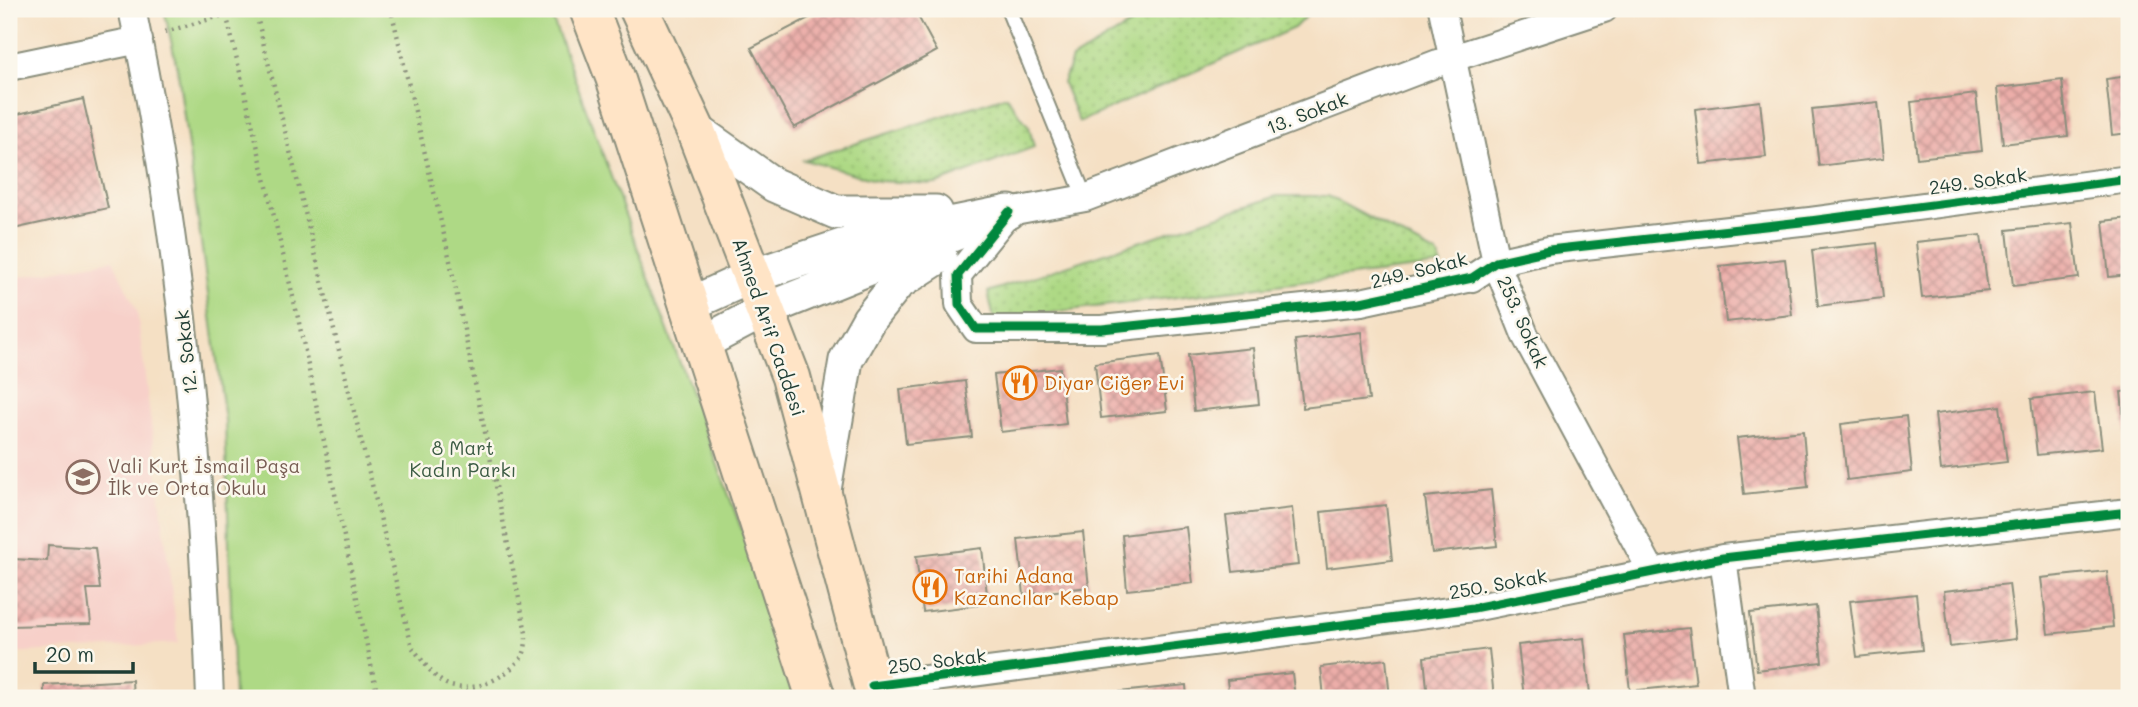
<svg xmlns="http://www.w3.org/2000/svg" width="2138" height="707" font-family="Mali,sans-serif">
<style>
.built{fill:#f7d0c9}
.grass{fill:url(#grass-dots);stroke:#668b5c;stroke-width:2}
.park{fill:#aed985;stroke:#668b5c;stroke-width:2}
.building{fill:url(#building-cross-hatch)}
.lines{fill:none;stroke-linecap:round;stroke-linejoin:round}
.service-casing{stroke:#8a8e7c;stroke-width:18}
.minor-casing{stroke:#8a8e7c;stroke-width:30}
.tertiary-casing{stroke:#8a8e7c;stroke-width:37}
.secondary-casing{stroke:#8a8e7c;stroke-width:42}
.path{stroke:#8a8e7c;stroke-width:4.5;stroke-dasharray:2 5;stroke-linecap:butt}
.service{stroke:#fff;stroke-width:14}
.minor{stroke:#fff;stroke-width:26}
.tertiary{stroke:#fff;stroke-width:33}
.secondary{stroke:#ffe4c6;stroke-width:38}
.cycleway-casing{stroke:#fbf7ec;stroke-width:13}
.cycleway{stroke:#00873e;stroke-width:9}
.labels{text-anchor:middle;stroke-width:5;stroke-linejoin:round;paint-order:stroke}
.street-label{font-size:19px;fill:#1f3d34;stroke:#fbf7ec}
.food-label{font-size:19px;fill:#c56008;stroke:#fbf7ec;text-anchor:start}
.park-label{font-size:19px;fill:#3c5c44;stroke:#fbf7ec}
.education-label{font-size:19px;fill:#785e54;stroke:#fbf7ec;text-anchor:start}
</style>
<defs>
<pattern id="grass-dots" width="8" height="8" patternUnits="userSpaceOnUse" patternTransform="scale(1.75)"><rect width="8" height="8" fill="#aed985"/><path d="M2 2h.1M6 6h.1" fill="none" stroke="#95bb73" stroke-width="1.8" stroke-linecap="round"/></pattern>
<pattern id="building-cross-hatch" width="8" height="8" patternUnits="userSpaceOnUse" patternTransform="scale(1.75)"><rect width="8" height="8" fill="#ecada9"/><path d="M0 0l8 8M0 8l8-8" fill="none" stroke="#bf8e8a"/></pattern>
</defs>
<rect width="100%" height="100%" fill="#fbf7ec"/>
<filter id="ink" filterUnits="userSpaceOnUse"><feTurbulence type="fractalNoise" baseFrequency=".0143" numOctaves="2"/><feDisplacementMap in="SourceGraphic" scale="14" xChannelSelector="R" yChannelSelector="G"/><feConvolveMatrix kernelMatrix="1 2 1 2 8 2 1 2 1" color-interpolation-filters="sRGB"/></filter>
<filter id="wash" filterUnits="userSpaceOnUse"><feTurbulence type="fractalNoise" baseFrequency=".00686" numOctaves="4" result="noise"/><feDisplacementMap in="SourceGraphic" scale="28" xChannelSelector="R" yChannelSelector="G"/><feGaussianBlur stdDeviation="1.57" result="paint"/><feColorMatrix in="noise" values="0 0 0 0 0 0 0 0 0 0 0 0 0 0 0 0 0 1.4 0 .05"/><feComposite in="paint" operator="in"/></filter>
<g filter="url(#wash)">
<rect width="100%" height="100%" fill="#f5e0c4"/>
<path class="built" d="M 113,260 L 137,311 L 178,643 L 9,653 L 9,279 Z"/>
<path class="grass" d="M 1157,9 L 1313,9 L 1294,28 L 1079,122 L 1063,83 L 1072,59 Z
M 1006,96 L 1029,127 L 1034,147 L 936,184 L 879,181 L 804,160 Z
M 1277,196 L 1328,196 L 1437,254 L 1442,265 L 994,319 L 988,292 Z"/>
<path class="park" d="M 164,9 L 549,9 L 804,698 L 234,698 L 225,420 L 178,72 Z"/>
<g id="blocks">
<path class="building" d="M 826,9 L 914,9 L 937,51 L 794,128 L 751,48 Z
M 2129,76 L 2129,133 L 2112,135 L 2106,79 Z
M 2062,80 L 2068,136 L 2003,144 L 1997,88 Z
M 1976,94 L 1982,151 L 1917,158 L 1911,102 Z
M 83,99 L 108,208 L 9,230 L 9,116 Z
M 1760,101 L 1766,157 L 1701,164 L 1695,109 Z
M 1878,102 L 1884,158 L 1819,166 L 1812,109 Z
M 2129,218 L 2129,275 L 2109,277 L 2103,221 Z
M 2072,223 L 2079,278 L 2013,286 L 2007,230 Z
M 1981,235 L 1988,291 L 1922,298 L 1916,242 Z
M 1877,243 L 1883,298 L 1818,306 L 1812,250 Z
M 1785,259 L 1792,315 L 1726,322 L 1720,266 Z
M 1361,332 L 1369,400 L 1303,408 L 1295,340 Z
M 1253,348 L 1259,404 L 1194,411 L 1188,355 Z
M 1160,355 L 1167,411 L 1101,418 L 1095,363 Z
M 1060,368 L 1066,424 L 1001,432 L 994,375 Z
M 965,381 L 972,437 L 906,444 L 900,389 Z
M 2129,391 L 2129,448 L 2127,448 L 2121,392 Z
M 2095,392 L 2102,448 L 2037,455 L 2031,399 Z
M 2000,406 L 2007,462 L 1941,470 L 1935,414 Z
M 1906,416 L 1912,472 L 1847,480 L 1841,424 Z
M 1803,431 L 1808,487 L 1744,494 L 1737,438 Z
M 9,455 L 14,559 L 47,561 L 48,545 L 95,548 L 100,589 L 87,589 L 91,624 L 9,626 Z
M 1491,490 L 1497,546 L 1432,553 L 1425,497 Z
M 1386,505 L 1392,560 L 1327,568 L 1321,512 Z
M 1292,508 L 1298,565 L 1233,572 L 1226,516 Z
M 1186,527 L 1193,583 L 1127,590 L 1122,535 Z
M 1083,532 L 1089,587 L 1024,595 L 1018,539 Z
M 982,548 L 988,604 L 923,612 L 916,556 Z
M 2107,571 L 2113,627 L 2048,634 L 2041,578 Z
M 2009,584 L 2016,639 L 1950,647 L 1944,591 Z
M 1916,594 L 1922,650 L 1857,657 L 1850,601 Z
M 1816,606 L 1822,662 L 1757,670 L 1750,613 Z
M 1689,628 L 1696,684 L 1630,691 L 1624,635 Z
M 1584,638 L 1590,694 L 1524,698 L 1518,645 Z
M 1489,649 L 1494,698 L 1428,698 L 1424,657 Z
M 1386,659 L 1390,698 L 1324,698 L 1321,667 Z
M 1292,673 L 1295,698 L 1229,698 L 1227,680 Z
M 132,680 L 133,698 L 44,698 L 44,685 Z
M 1186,685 L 1187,698 L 1121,698 L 1120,692 Z"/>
</g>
</g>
<g filter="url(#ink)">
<use href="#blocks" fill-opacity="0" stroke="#8a8e7c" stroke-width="2"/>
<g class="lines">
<defs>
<path id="service" d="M 1008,9 L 1085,198"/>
<path id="minor" d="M 132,9 C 180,236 202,467 210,698
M 1442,9 L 1496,262 L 1525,335 L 1652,572
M 1604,9 L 1438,63 L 1085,198 L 1009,212 L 958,275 L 959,304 L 976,329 L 1102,329 L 1361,302 L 1472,278 L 1496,262 L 1549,250 L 1810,221 L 2129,179
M 9,67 L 139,40
M 1723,558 L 1742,698
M 872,686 L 1473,608 L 1723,558 L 2129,512"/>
<path id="tertiary" d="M 695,129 L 774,185 L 836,212 L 936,212
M 688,305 L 752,276 L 842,246 L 1009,212 L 765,310 L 701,344
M 824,490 L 846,360 L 869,319 L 898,283 L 940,256"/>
<path id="secondary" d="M 589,9 L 615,77 L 816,698
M 639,9 L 695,129 L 791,377 L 876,698"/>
</defs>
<use href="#service" class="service-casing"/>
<use href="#minor" class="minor-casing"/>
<use href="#tertiary" class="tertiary-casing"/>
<use href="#secondary" class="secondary-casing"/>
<path class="path" d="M 225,9 L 298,318 L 378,698
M 255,9 L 412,647 C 422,659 432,677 446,684 C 471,696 509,677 523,655 C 526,649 526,640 526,633 L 449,256 L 391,9
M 165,32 L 245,9"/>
<use href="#service" class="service"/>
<use href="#minor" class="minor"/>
<use href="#tertiary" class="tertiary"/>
<use href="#secondary" class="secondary"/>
<defs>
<path id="cycleway" d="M 1009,212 L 958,275 L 959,304 L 976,329 L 1102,329 L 1361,302 L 1472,278 L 1496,262 L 1549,250 L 1810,221 L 2129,179
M 872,686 L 1473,608 L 1723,558 L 2129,512"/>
</defs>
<use href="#cycleway" class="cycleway-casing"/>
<use href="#cycleway" class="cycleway"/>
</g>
</g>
<defs>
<symbol id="restaurant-ring" viewBox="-11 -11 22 22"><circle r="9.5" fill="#fbf7ec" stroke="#e8710a" stroke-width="1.5"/><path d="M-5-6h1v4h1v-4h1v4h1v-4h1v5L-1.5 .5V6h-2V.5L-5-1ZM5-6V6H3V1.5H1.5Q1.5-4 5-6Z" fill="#e8710a"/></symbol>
<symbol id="school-ring" viewBox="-11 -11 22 22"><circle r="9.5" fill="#fbf7ec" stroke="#8d6e63" stroke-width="1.5"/><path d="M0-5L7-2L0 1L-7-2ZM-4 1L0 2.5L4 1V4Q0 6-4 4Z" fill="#8d6e63"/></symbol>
</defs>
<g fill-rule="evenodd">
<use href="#restaurant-ring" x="1001" y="364" width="38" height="38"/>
<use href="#school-ring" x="64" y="458" width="38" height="38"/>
<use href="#restaurant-ring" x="911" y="568" width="38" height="38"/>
</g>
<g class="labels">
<g class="street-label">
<text transform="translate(1307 113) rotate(-21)" y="7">13. Sokak</text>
<text transform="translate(1978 181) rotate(-8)" y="7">249. Sokak</text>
<text transform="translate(1419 270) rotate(-14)" y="7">249. Sokak</text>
<text transform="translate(1523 322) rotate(66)" y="7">253. Sokak</text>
<text transform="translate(769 327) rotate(71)" y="7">Ahmed Arif Caddesi</text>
<text transform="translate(186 352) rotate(-96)" y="7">12. Sokak</text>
<text transform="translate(1498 584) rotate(-10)" y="7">250. Sokak</text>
<text transform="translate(937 661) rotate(-7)" y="7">250. Sokak</text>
</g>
<g class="food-label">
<text x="1044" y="390">Diyar Ciğer Evi</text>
<text x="954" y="583">Tarihi Adana<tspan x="954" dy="22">Kazancılar Kebap</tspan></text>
</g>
<g class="park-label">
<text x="463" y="455">8 Mart<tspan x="463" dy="22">Kadın Parkı</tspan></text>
</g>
<g class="education-label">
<text x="108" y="473">Vali Kurt İsmail Paşa<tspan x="108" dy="22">İlk ve Orta Okulu</tspan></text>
</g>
</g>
<rect width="2138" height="707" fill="none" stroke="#fbf7ec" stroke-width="35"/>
<path d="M35 662v10h98v-10" fill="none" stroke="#1f3d34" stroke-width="3.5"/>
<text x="46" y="662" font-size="21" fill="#1f3d34" stroke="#fbf7ec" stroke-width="5" paint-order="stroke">20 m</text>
</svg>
